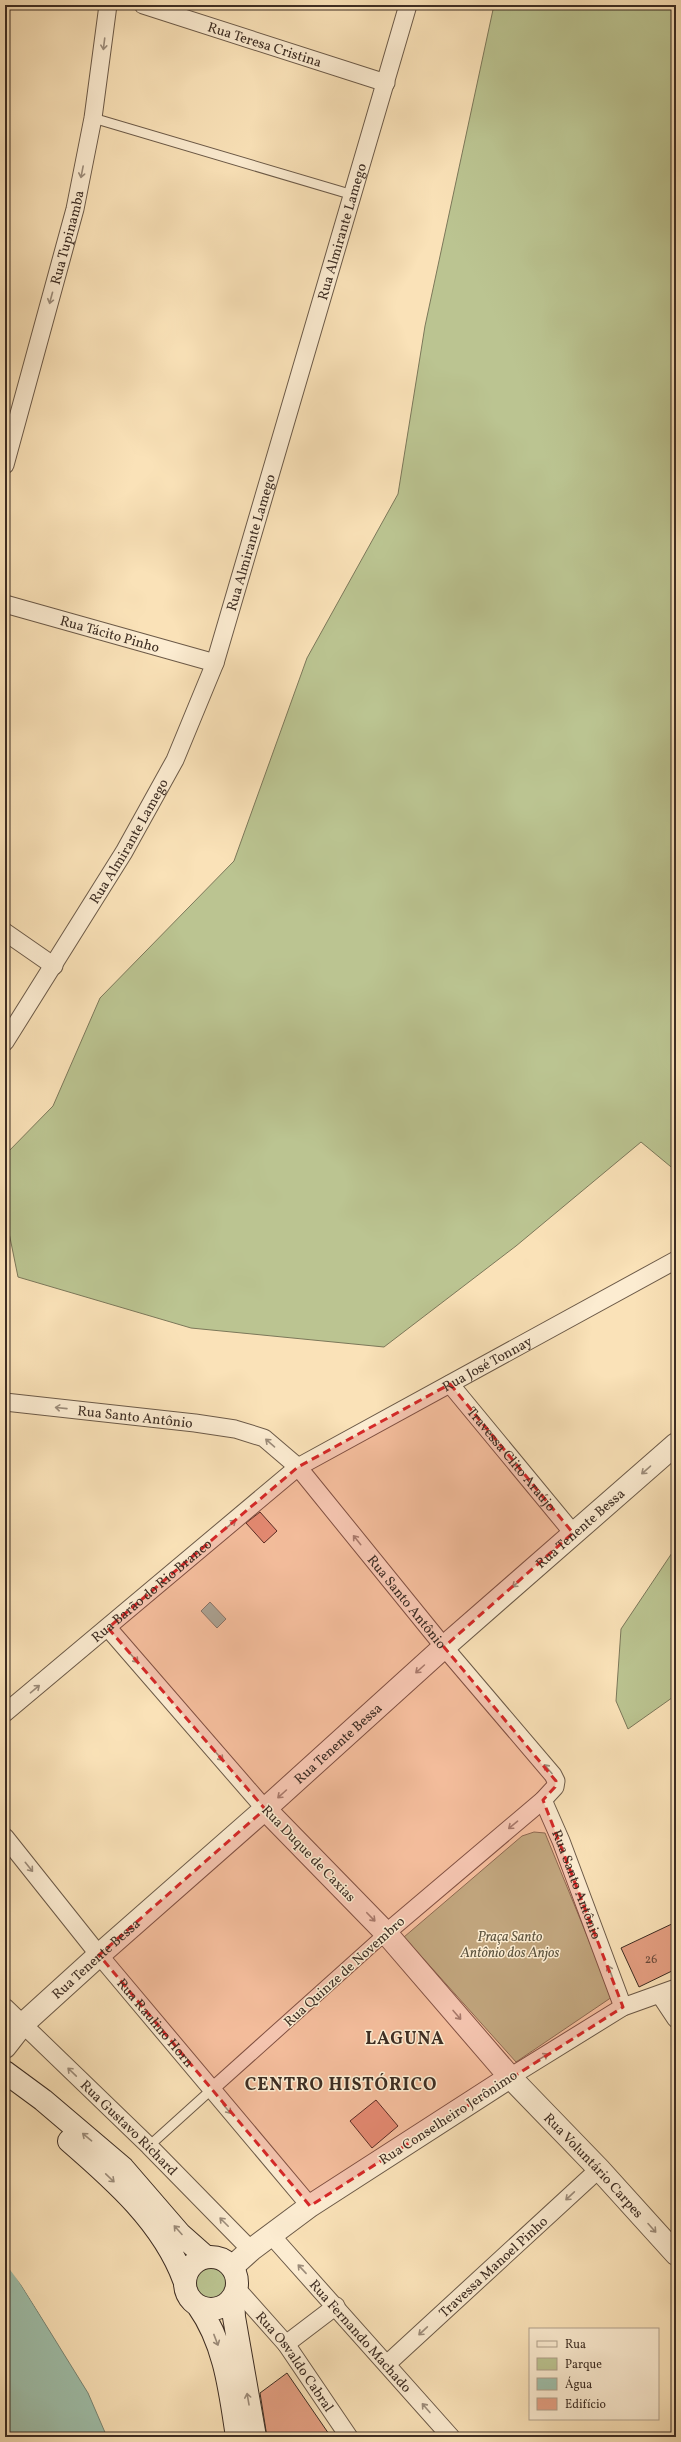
<svg xmlns="http://www.w3.org/2000/svg" width="681" height="2442" font-family="Vollkorn,serif">
<style>
.green{fill:#bbc491;stroke:#7c785a}
.water{fill:#9fbfaa;stroke:#788574}
.pier{fill:#fae2b8}
.building{fill:#e5a083;stroke:#3d2d23}
.lines{fill:none;stroke-linecap:round;stroke-linejoin:round}
.service-casing{stroke:#6c5a48;stroke-width:11}
.pedestrian-casing{stroke:#6c5a48;stroke-width:15}
.minor-casing{stroke:#6c5a48;stroke-width:19}
.tertiary-casing{stroke:#6c5a48;stroke-width:24}
.secondary-casing{stroke:#3d2d23;stroke-width:24}
.service{stroke:#fcecd1;stroke-width:9}
.pedestrian{stroke:#fcecd1;stroke-width:13}
.minor{stroke:#fcecd1;stroke-width:17}
.tertiary{stroke:#fcecd1;stroke-width:22}
.secondary{stroke:#fcecd1;stroke-width:22}
.oneway{stroke:#9c8c7a}
.marked{fill:#d62828;fill-opacity:0.2;stroke:#d62828;stroke-width:3;stroke-dasharray:8 5;stroke-linejoin:round}
.labels{text-anchor:middle;stroke-width:3;stroke-linejoin:round;paint-order:stroke}
.number-label{font-size:12px;fill:#674a3b}
.street-label{font-size:14px;fill:#3d2d23;stroke:#fcecd1}
.park-label{font-size:14px;font-style:italic;fill:#5c533e;stroke:#fcecd1}
.district-label{font-size:18px;font-weight:bold;letter-spacing:1px;fill:#3d2d23;stroke:#fcecd1}
</style>
<rect width="100%" height="100%" fill="#fae2b8"/>
<filter id="stains"><feTurbulence type="fractalNoise" baseFrequency=".005" numOctaves="4"/><feColorMatrix values="0 0 0 0 .2 0 0 0 0 .09 0 0 0 0 .02 0 0 0 .5 -.17"/></filter>
<radialGradient id="worn" r=".72"><stop offset=".6" stop-color="#630" stop-opacity="0"/><stop offset="1" stop-color="#630" stop-opacity=".3"/></radialGradient>
<path class="green" d="M 494,5 L 676,5 L 676,1171 L 641,1142 L 516,1246 L 384,1347 L 191,1328 L 18,1277 L 5,1213 L 5,1155 L 53,1106 L 100,998 L 234,861 L 307,658 L 398,494 L 425,326 Z
M 676,1547 L 676,1695 L 628,1729 L 616,1701 L 621,1629 Z
M 534,1832 L 545,1833 L 612,1997 L 516,2062 L 404,1937 L 522,1836 Z
M189 2281a21 21 0 1 1 42 0a21 21 0 1 1-42 0Z"/>
<path class="water" d="M 210,1602 L 226,1619 L 217,1628 L 201,1611 Z
M 5,2259 L 88,2393 L 107,2437 L 5,2437 Z"/>
<path class="pier" d="M 5,2257 L 7,2259 L 81,2378 L 22,2286 L 5,2263 Z"/>
<path class="building" d="M 260,1512 L 277,1531 L 264,1543 L 246,1523 Z
M 676,1922 L 676,1969 L 639,1987 L 621,1948 Z
M 376,2100 L 398,2126 L 372,2148 L 350,2121 Z
M 287,2373 L 331,2437 L 267,2437 L 260,2393 Z"/>
<g class="lines">
<defs>
<path id="service" d="M 93,118 L 353,195
M 149,2146 L 211,2090"/>
<path id="pedestrian" d="M 211,2090 L 386,1933"/>
<g id="minor">
<path id="s1" d="M 143,5 L 386,83"/>
<path id="s2" d="M 5,465 L 75,209 L 93,118 L 108,5"/>
<path id="s3" d="M 5,604 L 215,663"/>
<path d="M 5,932 L 54,966"/>
<path id="s4" d="M 5,1042 L 124,852 L 175,760 L 215,663 L 408,5"/>
<path id="s5" d="M 450,1384 L 573,1533"/>
<path id="s6" d="M 5,1402 L 195,1423 L 235,1429 L 264,1438 L 298,1467 L 444,1647 L 553,1775 L 556,1781 L 555,1787 L 543,1800 L 386,1933"/>
<path d="M 108,1628 L 265,1809"/>
<path id="s7" d="M 5,1713 L 298,1467 L 676,1260"/>
<path id="s8" d="M 543,1800 L 561,1841 L 623,2007"/>
<path id="s9" d="M 5,1837 L 99,1955 L 310,2206"/>
<path d="M 660,1995 L 676,2019"/>
<path id="s10" d="M 5,2007 L 149,2146 L 251,2250"/>
<path d="M 510,2077 L 623,2007 L 676,1988"/>
<path id="s11" d="M 271,2235 L 451,2437"/>
<path id="s12" d="M 237,2289 L 286,2344 L 349,2437"/>
<path d="M 286,2344 L 336,2306"/>
<path id="s13" d="M 387,2364 L 599,2169"/>
</g>
<g id="tertiary">
<path id="s14" d="M 265,1809 L 386,1933 L 510,2077 L 599,2169 L 676,2254"/>
<path id="s15" d="M 5,2047 L 23,2024 L 99,1955 L 265,1809 L 444,1647 L 676,1444"/>
<path d="M 232,2267 L 251,2250 L 310,2206 L 510,2077"/>
</g>
<path id="secondary" d="M 5,2072 L 43,2100 L 123,2168 L 180,2234 L 206,2257
M 69,2141 C 114,2180 163,2223 184,2280
M185 2283a26 26 0 1 1 52 0a26 26 0 1 1-52 0Z
M 233,2297 L 234,2317 L 255,2437
M 198,2306 C 225,2344 230,2391 237,2437"/>
</defs>
<use href="#service" class="service-casing"/>
<use href="#pedestrian" class="pedestrian-casing"/>
<use href="#minor" class="minor-casing"/>
<use href="#tertiary" class="tertiary-casing"/>
<use href="#secondary" class="secondary-casing"/>
<use href="#service" class="service"/>
<use href="#pedestrian" class="pedestrian"/>
<use href="#minor" class="minor"/>
<use href="#tertiary" class="tertiary"/>
<use href="#secondary" class="secondary"/>
</g>
<defs><path id="oneway-shaft" d="M-6 0H5M1.5-3L5.5 0L1.5 3" fill="none" stroke-width="1.6" stroke-linecap="round" stroke-linejoin="round"/></defs>
<g class="oneway">
<use href="#oneway-shaft" transform="translate(104 44) rotate(97)"/>
<use href="#oneway-shaft" transform="translate(82 172) rotate(101)"/>
<use href="#oneway-shaft" transform="translate(51 298) rotate(105)"/>
<use href="#oneway-shaft" transform="translate(61 1408) rotate(-174)"/>
<use href="#oneway-shaft" transform="translate(270 1443) rotate(-139)"/>
<use href="#oneway-shaft" transform="translate(646 1470) rotate(139)"/>
<use href="#oneway-shaft" transform="translate(231 1524) rotate(-40)"/>
<use href="#oneway-shaft" transform="translate(357 1540) rotate(-129)"/>
<use href="#oneway-shaft" transform="translate(517 1583) rotate(139)"/>
<use href="#oneway-shaft" transform="translate(134 1658) rotate(49)"/>
<use href="#oneway-shaft" transform="translate(420 1669) rotate(138)"/>
<use href="#oneway-shaft" transform="translate(35 1689) rotate(-40)"/>
<use href="#oneway-shaft" transform="translate(219 1756) rotate(49)"/>
<use href="#oneway-shaft" transform="translate(548 1769) rotate(-131)"/>
<use href="#oneway-shaft" transform="translate(282 1794) rotate(138)"/>
<use href="#oneway-shaft" transform="translate(513 1825) rotate(140)"/>
<use href="#oneway-shaft" transform="translate(29 1867) rotate(51)"/>
<use href="#oneway-shaft" transform="translate(371 1917) rotate(46)"/>
<use href="#oneway-shaft" transform="translate(610 1971) rotate(-111)"/>
<use href="#oneway-shaft" transform="translate(457 2015) rotate(49)"/>
<use href="#oneway-shaft" transform="translate(543 2057) rotate(-32)"/>
<use href="#oneway-shaft" transform="translate(72 2072) rotate(-136)"/>
<use href="#oneway-shaft" transform="translate(227 2109) rotate(50)"/>
<use href="#oneway-shaft" transform="translate(87 2137) rotate(-140)"/>
<use href="#oneway-shaft" transform="translate(110 2178) rotate(44)"/>
<use href="#oneway-shaft" transform="translate(570 2196) rotate(137)"/>
<use href="#oneway-shaft" transform="translate(224 2222) rotate(-135)"/>
<use href="#oneway-shaft" transform="translate(652 2228) rotate(48)"/>
<use href="#oneway-shaft" transform="translate(178 2230) rotate(-132)"/>
<use href="#oneway-shaft" transform="translate(302 2269) rotate(-133)"/>
<use href="#oneway-shaft" transform="translate(423 2331) rotate(137)"/>
<use href="#oneway-shaft" transform="translate(216 2340) rotate(69)"/>
<use href="#oneway-shaft" transform="translate(248 2399) rotate(-100)"/>
<use href="#oneway-shaft" transform="translate(426 2408) rotate(-131)"/>
</g>
<path class="marked" d="M 450,1384 L 573,1533 L 444,1647 L 556,1781 L 555,1787 L 543,1800 L 623,2007 L 310,2206 L 99,1955 L 265,1809 L 108,1628 L 298,1467 Z"/>
<g class="labels">
<g class="number-label">
<text x="651" y="1963">26</text>
</g>
<g class="street-label">
<text dy="5" stroke="none"><textPath href="#s1" startOffset="128">Rua Teresa Cristina</textPath></text>
<text dy="5" stroke="none"><textPath href="#s4" startOffset="884">Rua Almirante Lamego</textPath></text>
<text dy="5" stroke="none"><textPath href="#s2" startOffset="236">Rua Tupinamba</textPath></text>
<text dy="5" stroke="none"><textPath href="#s4" startOffset="560">Rua Almirante Lamego</textPath></text>
<text dy="5" stroke="none"><textPath href="#s3" startOffset="109">Rua Tácito Pinho</textPath></text>
<text dy="5" stroke="none"><textPath href="#s4" startOffset="236">Rua Almirante Lamego</textPath></text>
<text dy="5" stroke="none"><textPath href="#s7" startOffset="598">Rua José Tonnay</textPath></text>
<text dy="5" stroke="none"><textPath href="#s6" startOffset="131">Rua Santo Antônio</textPath></text>
<text dy="5" stroke="none"><textPath href="#s5" startOffset="97">Travessa Clito Araújo</textPath></text>
<text dy="5" stroke="none"><textPath href="#s15" startOffset="775">Rua Tenente Bessa</textPath></text>
<text dy="5" stroke="none"><textPath href="#s7" startOffset="191">Rua Barão do Rio Branco</textPath></text>
<text dy="5" stroke="none"><textPath href="#s6" startOffset="480">Rua Santo Antônio</textPath></text>
<text dy="5" stroke="none"><textPath href="#s15" startOffset="451">Rua Tenente Bessa</textPath></text>
<text transform="translate(309 1853) rotate(46)" y="5">Rua Duque de Caxias</text>
<text dy="5" stroke="none"><textPath href="#s8" startOffset="91">Rua Santo Antônio</textPath></text>
<text dy="5" stroke="none"><textPath href="#s15" startOffset="127">Rua Tenente Bessa</textPath></text>
<text transform="translate(344 1971) rotate(-42)" y="5">Rua Quinze de Novembro</text>
<text dy="5" stroke="none"><textPath href="#s9" startOffset="239">Rua Raulino Horn</textPath></text>
<text transform="translate(448 2117) rotate(-33)" y="5">Rua Conselheiro Jerônimo</text>
<text dy="5" stroke="none"><textPath href="#s10" startOffset="173">Rua Gustavo Richard</textPath></text>
<text dy="5" stroke="none"><textPath href="#s14" startOffset="485">Rua Voluntário Carpes</textPath></text>
<text dy="5" stroke="none"><textPath href="#s13" startOffset="144">Travessa Manoel Pinho</textPath></text>
<text dy="5" stroke="none"><textPath href="#s11" startOffset="135">Rua Fernando Machado</textPath></text>
<text dy="5" stroke="none"><textPath href="#s12" startOffset="93">Rua Osvaldo Cabral</textPath></text>
</g>
<g class="park-label">
<text x="510" y="1941">Praça Santo<tspan x="510" dy="16">Antônio dos Anjos</tspan></text>
</g>
<g class="district-label">
<text x="405" y="2044">LAGUNA</text>
<text x="341" y="2090">CENTRO HISTÓRICO</text>
</g>
</g>
<rect width="681" height="2442" fill="none" stroke="#fae2b8" stroke-width="20"/>
<rect x="6" y="6" width="669" height="2430" fill="none" stroke="#3d2d23" stroke-width="2"/>
<rect x="10" y="10" width="661" height="2422" fill="none" stroke="#3d2d23"/>
<rect x="529" y="2328" width="130" height="92" fill="#fcecd1" stroke="#b0a08b"/>
<rect x="537" y="2341" width="20" height="6" fill="#fcecd1" stroke="#b0a08b"/>
<text x="565" y="2348" font-size="12" fill="#3d2d23">Rua</text>
<rect x="537" y="2358" width="20" height="12" fill="#bbc491" stroke="#b0a08b"/>
<text x="565" y="2368" font-size="12" fill="#3d2d23">Parque</text>
<rect x="537" y="2378" width="20" height="12" fill="#9fbfaa" stroke="#b0a08b"/>
<text x="565" y="2388" font-size="12" fill="#3d2d23">Água</text>
<rect x="537" y="2398" width="20" height="12" fill="#e5a083" stroke="#b0a08b"/>
<text x="565" y="2408" font-size="12" fill="#3d2d23">Edifício</text>
<rect width="100%" height="100%" filter="url(#stains)"/>
<rect width="100%" height="100%" fill="url(#worn)"/>
</svg>
